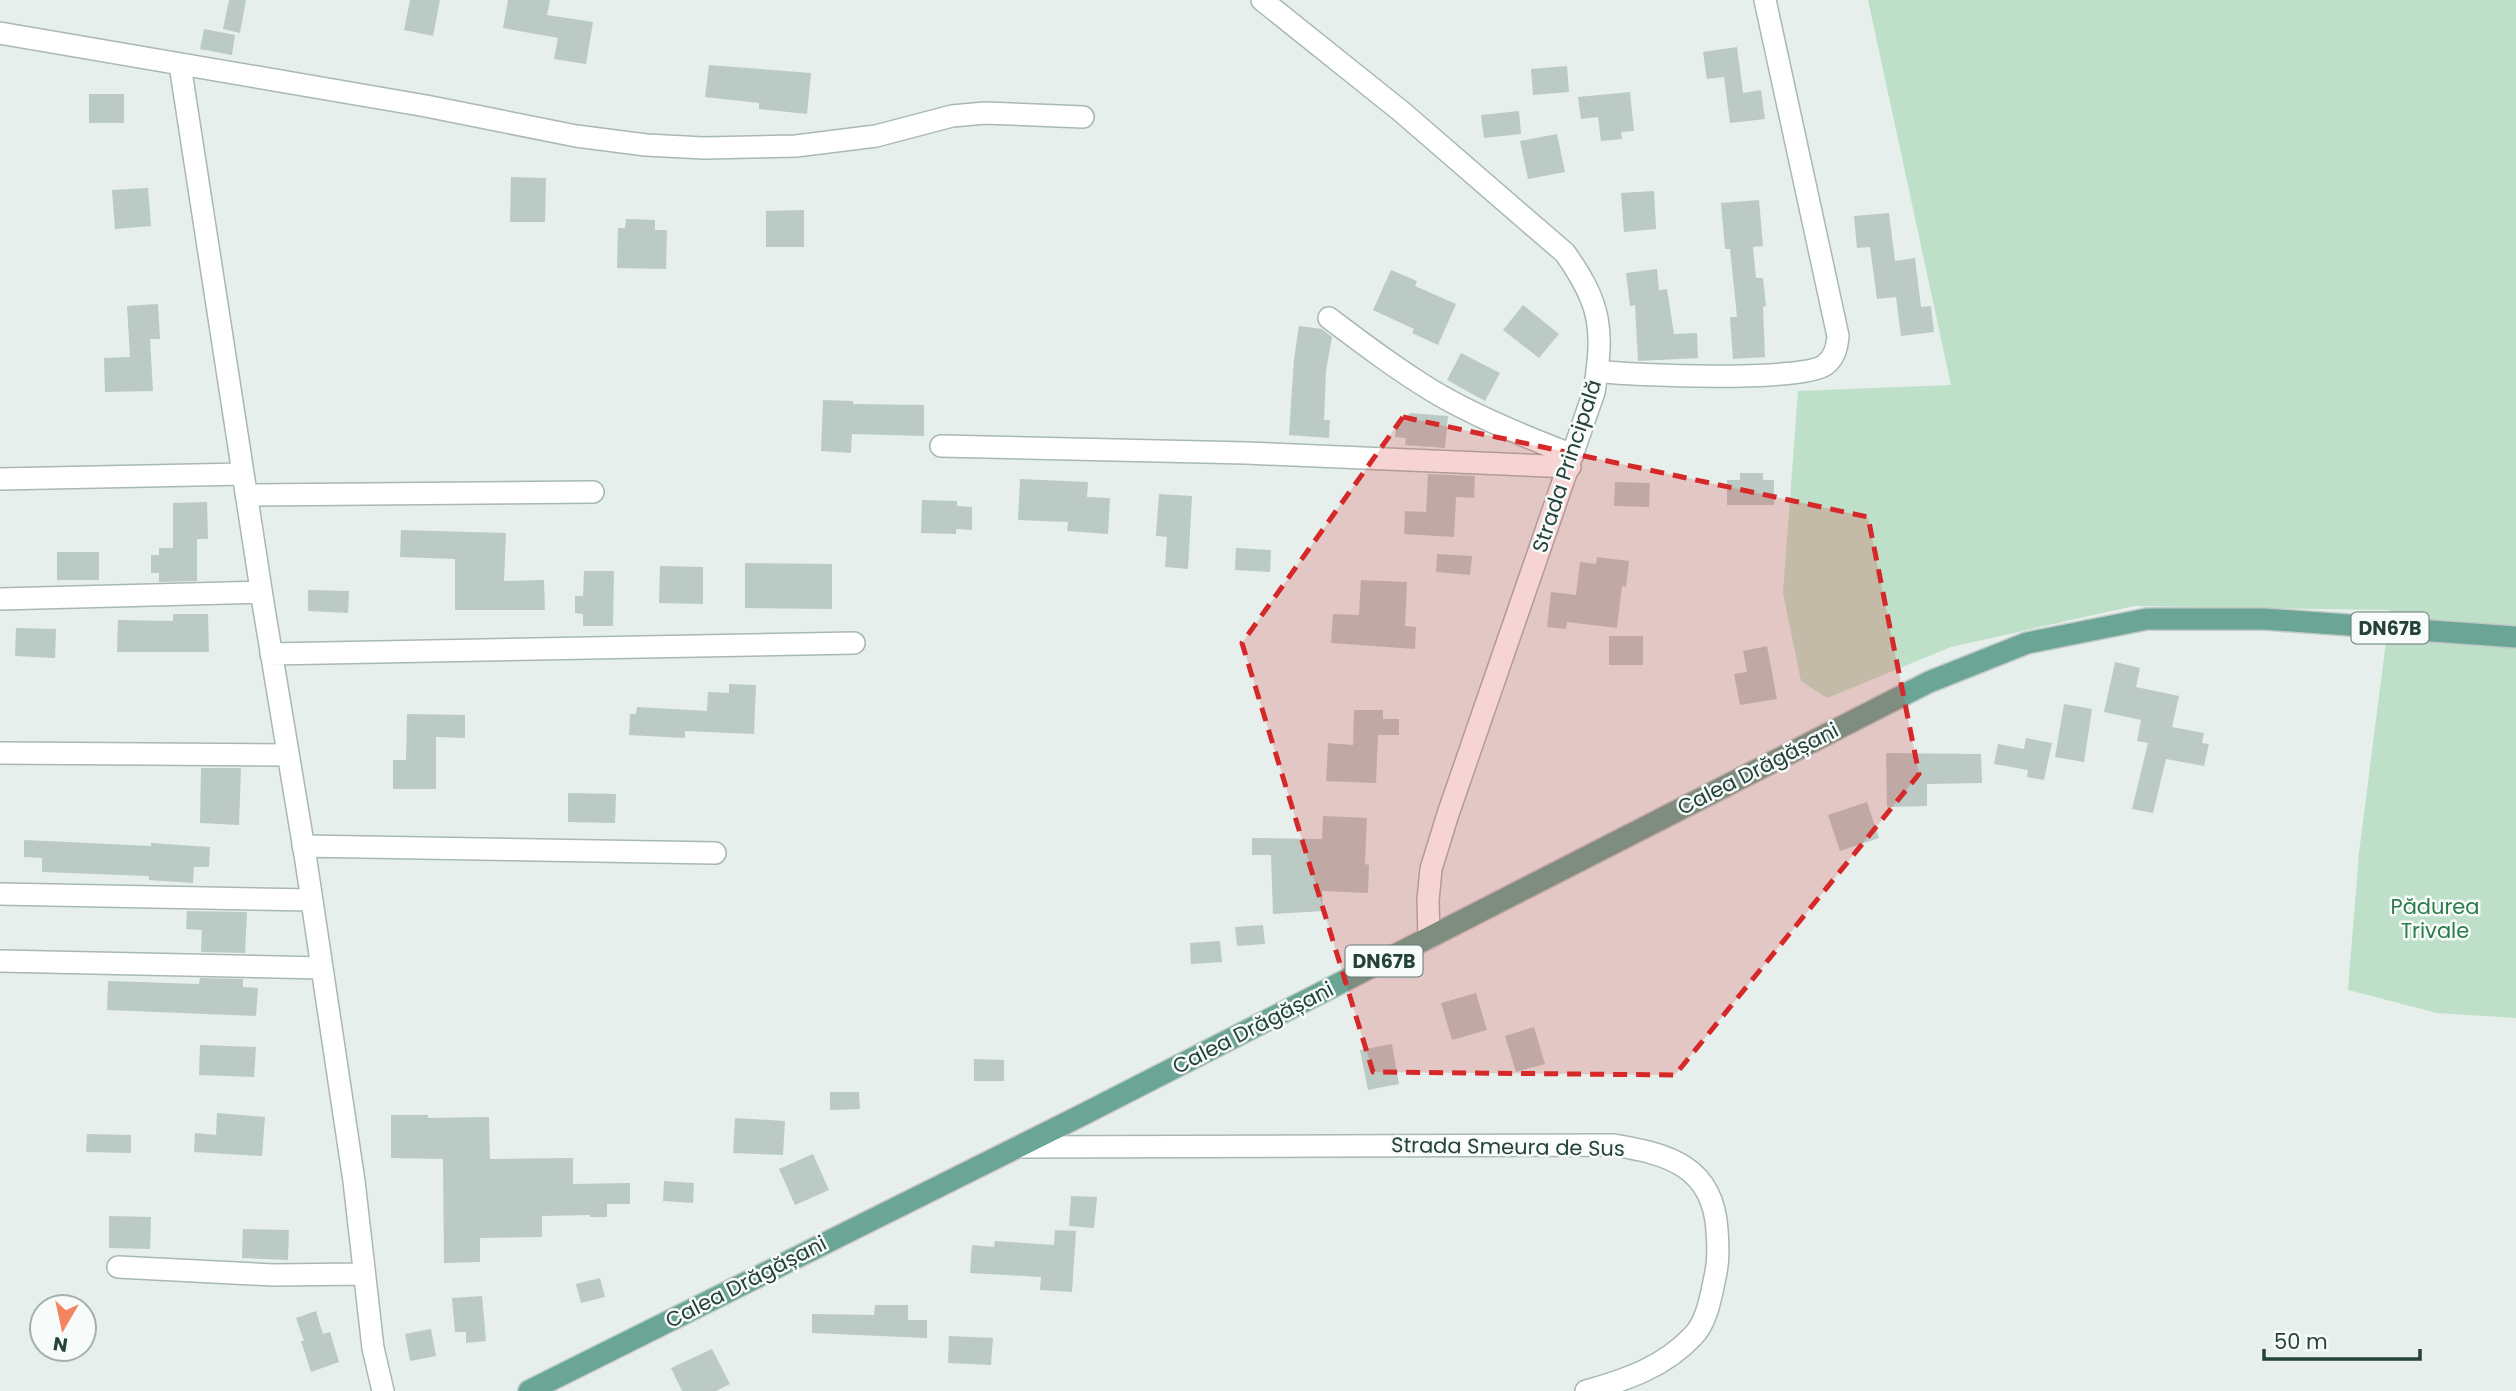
<svg xmlns="http://www.w3.org/2000/svg" width="2516" height="1391" font-family="Poppins,sans-serif">
<style>
.green{fill:#bfe0c8}
.building{fill:#bbcac4}
.lines{fill:none;stroke-linecap:round;stroke-linejoin:round}
.minor-casing{stroke:#a8b8b2;stroke-width:24}
.major-casing{stroke:#c2cac8;stroke-width:24}
.minor{stroke:#fff;stroke-width:21}
.major{stroke:#6aa596;stroke-width:21}
.marked{fill:#d62828;fill-opacity:0.2;stroke:#d62828;stroke-width:5;stroke-dasharray:14 9;stroke-linejoin:round}
.labels{text-anchor:middle;stroke-width:5;stroke-linejoin:round;paint-order:stroke}
.shield{fill:#f7fbf9;stroke:#637a73;stroke-width:2}
.shield-label{font-size:19px;font-weight:bold;fill:#24423a}
.street-label{font-size:21px;fill:#24423a;stroke:#f7fbf9}
.park-label{font-size:21px;fill:#2d7a4b;stroke:#f7fbf9}
</style>
<rect width="100%" height="100%" fill="#e6efeb"/>
<path class="green" d="M 1868,0 L 2516,0 L 2516,1018 L 2437,1013 L 2348,990 L 2359,853 L 2390,610 L 2134,606 L 1951,647 L 1827,698 L 1801,681 L 1783,593 L 1798,391 L 1951,385 Z"/>
<path class="building" d="M 229,0 L 246,0 L 240,33 L 223,29 Z
M 410,0 L 440,0 L 433,36 L 404,30 Z
M 508,0 L 550,0 L 547,15 L 593,22 L 586,64 L 554,59 L 558,38 L 503,28 Z
M 204,29 L 235,35 L 232,55 L 200,49 Z
M 1737,47 L 1743,93 L 1761,90 L 1765,119 L 1730,123 L 1724,77 L 1707,79 L 1703,52 Z
M 709,65 L 811,73 L 807,114 L 759,109 L 759,103 L 705,97 Z
M 1567,66 L 1569,92 L 1533,95 L 1531,69 Z
M 1630,92 L 1634,131 L 1621,132 L 1622,139 L 1601,141 L 1598,117 L 1581,119 L 1578,97 Z
M 89,94 L 124,94 L 124,123 L 89,123 Z
M 1519,111 L 1521,134 L 1484,138 L 1481,115 Z
M 1557,134 L 1565,172 L 1528,179 L 1520,141 Z
M 511,177 L 546,178 L 545,222 L 510,222 Z
M 148,188 L 151,226 L 115,229 L 112,190 Z
M 1654,191 L 1656,229 L 1624,232 L 1621,193 Z
M 1759,200 L 1763,246 L 1753,247 L 1756,278 L 1763,278 L 1766,306 L 1763,307 L 1765,357 L 1733,359 L 1730,317 L 1737,317 L 1730,249 L 1725,249 L 1721,203 Z
M 804,210 L 804,247 L 766,247 L 766,211 Z
M 1889,213 L 1895,261 L 1915,258 L 1921,307 L 1931,306 L 1934,332 L 1901,336 L 1896,297 L 1877,299 L 1870,247 L 1857,248 L 1854,216 Z
M 626,219 L 655,220 L 655,230 L 667,230 L 666,269 L 617,268 L 618,228 L 625,228 Z
M 1657,269 L 1659,290 L 1667,289 L 1674,334 L 1697,333 L 1698,358 L 1638,361 L 1635,305 L 1630,306 L 1626,273 Z
M 1391,270 L 1417,281 L 1415,286 L 1456,304 L 1438,345 L 1412,333 L 1414,329 L 1373,310 Z
M 158,304 L 160,339 L 150,339 L 153,391 L 105,392 L 104,358 L 130,357 L 127,306 Z
M 1523,305 L 1559,334 L 1539,358 L 1503,330 Z
M 1299,326 L 1322,329 L 1332,337 L 1326,371 L 1324,420 L 1330,420 L 1329,438 L 1289,435 L 1294,359 Z
M 1461,353 L 1500,373 L 1485,401 L 1447,380 Z
M 823,400 L 853,401 L 853,404 L 924,405 L 924,436 L 852,434 L 851,453 L 821,451 Z
M 1409,413 L 1448,416 L 1445,448 L 1405,445 L 1406,438 L 1395,437 L 1397,420 L 1408,421 Z
M 1740,473 L 1763,473 L 1763,480 L 1774,480 L 1774,505 L 1727,505 L 1727,480 L 1740,480 Z
M 1428,474 L 1475,476 L 1474,498 L 1456,497 L 1454,537 L 1404,534 L 1405,511 L 1426,512 Z
M 1020,479 L 1088,482 L 1087,497 L 1110,498 L 1108,534 L 1067,531 L 1068,522 L 1018,520 Z
M 1615,482 L 1650,483 L 1649,507 L 1614,506 Z
M 1159,494 L 1192,496 L 1188,569 L 1165,567 L 1167,537 L 1156,536 Z
M 922,500 L 957,501 L 957,506 L 972,507 L 972,530 L 956,529 L 956,534 L 921,533 Z
M 207,502 L 208,539 L 197,539 L 197,581 L 159,582 L 159,573 L 151,573 L 151,555 L 159,555 L 159,548 L 173,548 L 173,503 Z
M 401,530 L 506,533 L 504,581 L 544,580 L 545,610 L 455,610 L 455,559 L 400,557 Z
M 1236,548 L 1271,550 L 1270,572 L 1235,570 Z
M 57,552 L 99,552 L 99,580 L 57,580 Z
M 1437,554 L 1472,556 L 1470,575 L 1436,572 Z
M 1597,557 L 1629,561 L 1626,587 L 1622,586 L 1617,628 L 1567,622 L 1566,629 L 1547,627 L 1551,592 L 1576,595 L 1580,562 L 1596,564 Z
M 745,563 L 832,564 L 832,609 L 745,608 Z
M 660,566 L 703,567 L 703,604 L 659,603 Z
M 584,571 L 614,571 L 613,626 L 583,626 L 583,614 L 575,613 L 575,596 L 583,596 Z
M 1361,580 L 1407,582 L 1405,626 L 1416,627 L 1415,649 L 1331,643 L 1333,614 L 1359,615 Z
M 308,590 L 349,591 L 348,613 L 308,611 Z
M 173,614 L 208,614 L 209,652 L 117,652 L 118,620 L 173,621 Z
M 16,628 L 56,629 L 55,658 L 15,656 Z
M 1609,636 L 1643,636 L 1643,665 L 1609,665 Z
M 1767,646 L 1777,699 L 1740,705 L 1734,674 L 1747,672 L 1743,651 Z
M 2115,662 L 2140,668 L 2136,687 L 2179,696 L 2172,727 L 2204,733 L 2202,743 L 2209,744 L 2204,766 L 2166,759 L 2153,813 L 2132,809 L 2148,743 L 2137,741 L 2141,720 L 2104,712 Z
M 729,684 L 756,685 L 754,734 L 685,731 L 685,738 L 629,735 L 630,714 L 636,714 L 637,707 L 707,711 L 708,692 L 729,693 Z
M 2064,704 L 2092,709 L 2084,762 L 2055,757 Z
M 1354,710 L 1383,710 L 1383,719 L 1399,719 L 1399,735 L 1378,735 L 1376,783 L 1326,781 L 1328,743 L 1353,745 Z
M 407,714 L 465,715 L 465,738 L 436,737 L 436,789 L 393,789 L 393,760 L 406,760 Z
M 2026,738 L 2052,743 L 2044,780 L 2027,777 L 2028,770 L 1994,764 L 1998,744 L 2024,749 Z
M 1886,753 L 1981,754 L 1982,783 L 1927,784 L 1927,806 L 1887,807 Z
M 201,768 L 241,768 L 239,825 L 200,823 Z
M 568,793 L 616,794 L 615,823 L 568,822 Z
M 1867,802 L 1879,838 L 1840,851 L 1828,815 Z
M 1323,816 L 1367,818 L 1365,864 L 1369,865 L 1368,893 L 1322,891 L 1323,911 L 1273,914 L 1271,855 L 1252,855 L 1252,838 L 1322,839 Z
M 24,840 L 151,846 L 151,843 L 210,847 L 209,867 L 194,867 L 193,883 L 149,880 L 149,876 L 42,872 L 42,858 L 24,857 Z
M 187,911 L 247,912 L 245,953 L 201,952 L 202,930 L 186,929 Z
M 1263,925 L 1265,944 L 1237,946 L 1235,927 Z
M 1220,941 L 1222,962 L 1191,964 L 1190,943 Z
M 200,978 L 243,979 L 243,987 L 258,988 L 256,1016 L 107,1010 L 108,981 L 199,984 Z
M 1476,993 L 1487,1030 L 1452,1040 L 1441,1003 Z
M 1534,1027 L 1545,1064 L 1516,1072 L 1505,1036 Z
M 1392,1044 L 1399,1084 L 1368,1090 L 1360,1050 Z
M 200,1045 L 256,1047 L 254,1077 L 199,1075 Z
M 974,1059 L 1004,1060 L 1004,1081 L 974,1081 Z
M 830,1092 L 859,1092 L 860,1109 L 830,1110 Z
M 217,1113 L 265,1117 L 262,1156 L 194,1152 L 195,1133 L 216,1135 Z
M 391,1115 L 428,1115 L 428,1118 L 489,1117 L 490,1159 L 573,1158 L 573,1184 L 630,1183 L 630,1204 L 607,1204 L 607,1217 L 590,1217 L 590,1215 L 542,1216 L 542,1237 L 480,1238 L 480,1262 L 444,1263 L 443,1159 L 391,1158 Z
M 735,1118 L 785,1121 L 783,1155 L 733,1153 Z
M 87,1134 L 131,1135 L 131,1153 L 86,1152 Z
M 813,1154 L 829,1190 L 795,1205 L 779,1169 Z
M 664,1181 L 694,1183 L 693,1203 L 663,1201 Z
M 1071,1196 L 1097,1197 L 1094,1228 L 1069,1226 Z
M 109,1216 L 151,1217 L 150,1249 L 109,1248 Z
M 243,1229 L 289,1230 L 288,1260 L 242,1258 Z
M 1055,1230 L 1076,1231 L 1072,1292 L 1040,1290 L 1041,1277 L 970,1273 L 972,1245 L 994,1247 L 995,1241 L 1054,1245 Z
M 600,1278 L 605,1297 L 581,1303 L 576,1284 Z
M 482,1296 L 486,1341 L 466,1343 L 466,1332 L 455,1332 L 452,1298 Z
M 875,1305 L 908,1305 L 908,1320 L 927,1320 L 927,1338 L 812,1333 L 812,1314 L 874,1315 Z
M 316,1311 L 323,1334 L 330,1332 L 339,1362 L 311,1372 L 301,1341 L 304,1341 L 296,1318 Z
M 431,1329 L 436,1356 L 410,1361 L 405,1334 Z
M 949,1336 L 993,1338 L 991,1365 L 948,1363 Z
M 712,1349 L 730,1384 L 716,1391 L 682,1391 L 671,1368 Z"/>
<g class="lines">
<defs>
<path id="minor" d="M 1262,0 L 1402,112 L 1565,253 C 1602,305 1604,330 1594,392 L 1448,814 L 1431,869 L 1428,900 L 1429,938
M 0,33 L 426,106 L 576,136 L 646,145 L 704,148 L 796,146 L 876,136 L 952,116 L 985,113 L 1083,117
M 180,65 L 264,609 L 306,861 L 354,1181 L 373,1348 L 383,1391
M 1329,318 C 1362,343 1395,368 1431,390 C 1472,415 1528,438 1573,455
M 1598,371 C 1633,376 1801,382 1825,365 C 1835,357 1837,347 1838,336 L 1765,0
M 941,446 L 1246,453 L 1570,467
M 0,479 L 243,474
M 246,495 L 593,492
M 0,599 L 261,592
M 271,654 L 854,643
M 0,753 L 288,755
M 303,846 L 715,853
M 0,894 L 312,900
M 0,961 L 322,968
M 1018,1147 L 1614,1145 C 1668,1154 1713,1166 1717,1230 C 1718,1246 1719,1260 1715,1277 C 1711,1296 1707,1322 1693,1336 C 1664,1367 1626,1380 1586,1391
M 118,1267 L 273,1275 L 364,1274"/>
<path id="major" d="M 529,1391 L 1084,1114 L 1929,682 L 2027,643 L 2147,619 L 2264,619 L 2516,637"/>
</defs>
<use href="#minor" class="minor-casing"/>
<use href="#major" class="major-casing"/>
<use href="#minor" class="minor"/>
<use href="#major" class="major"/>
</g>
<path class="marked" d="M 1403,417 L 1868,517 L 1919,774 L 1675,1075 L 1373,1072 L 1242,643 Z"/>
<g class="labels">
<g class="shield">
<rect x="2351.5" y="612.5" width="77" height="31" rx="5"/>
<rect x="1345.5" y="945.5" width="77" height="31" rx="5"/>
</g>
<g class="shield-label">
<text x="2390" y="635">DN67B</text>
<text x="1384" y="968">DN67B</text>
</g>
<g class="street-label">
<text transform="translate(1567 466) rotate(-72)" y="7">Strada Principală</text>
<text transform="translate(1758 769) rotate(-27)" y="7">Calea Drăgășani</text>
<text transform="translate(1253 1028) rotate(-27)" y="7">Calea Drăgășani</text>
<text transform="translate(1508 1147) rotate(1)" y="7">Strada Smeura de Sus</text>
<text transform="translate(746 1282) rotate(-27)" y="7">Calea Drăgășani</text>
</g>
<g class="park-label">
<text x="2435" y="914">Pădurea<tspan x="2435" dy="24">Trivale</tspan></text>
</g>
</g>
<g transform="translate(63 1328) rotate(189)"><circle r="33" fill="#f7fbf9" stroke="#a3b1ad" stroke-width="2"/>
<path d="M0-5L12 26L0 18L-12 26Z" fill="#f4845f"/>
<text y="-10" font-size="19" font-weight="bold" text-anchor="middle" fill="#24423a">N</text>
</g>
<path d="M2264 1349v10h156v-10" fill="none" stroke="#24423a" stroke-width="3.5"/>
<text x="2274" y="1349" font-size="21" fill="#24423a" stroke="#f7fbf9" stroke-width="5" paint-order="stroke">50 m</text>
</svg>
